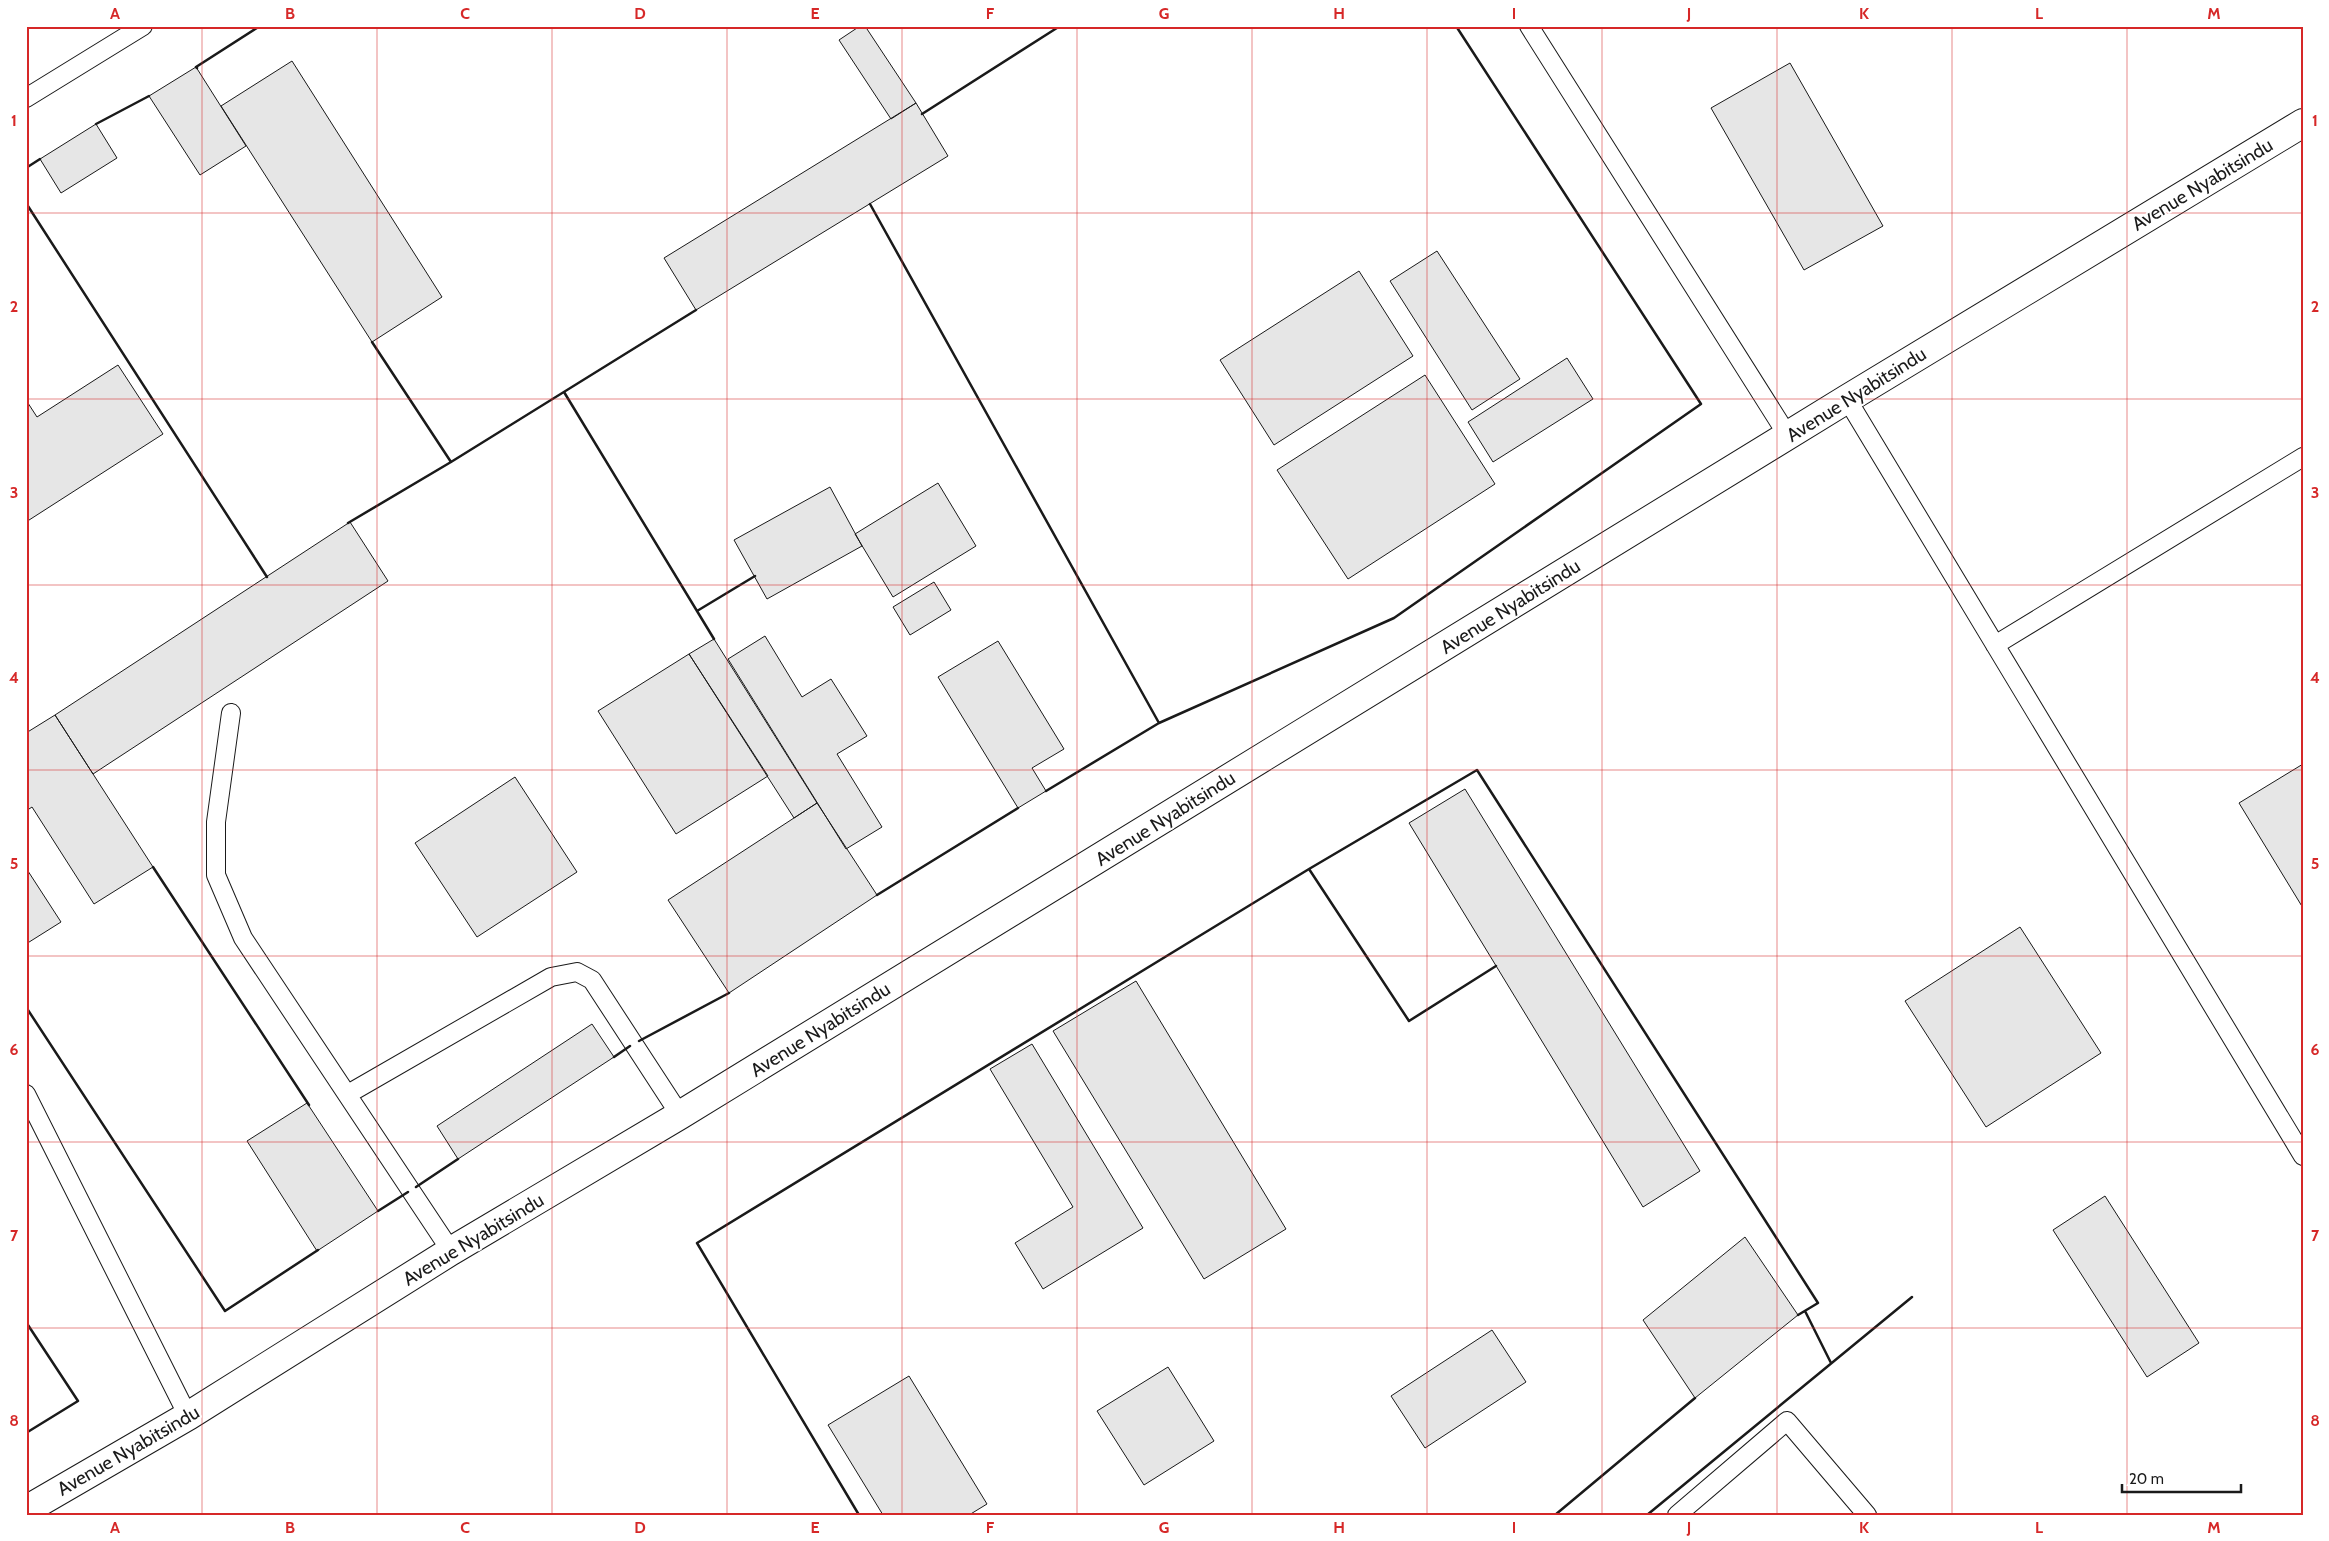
<svg xmlns="http://www.w3.org/2000/svg" width="2329" height="1541" font-family="Cabin,sans-serif">
<style>
.building{fill:#e6e6e6;stroke:#1a1a1a}
.lines{fill:none;stroke-linecap:round;stroke-linejoin:round}
.service-casing{stroke:#1a1a1a;stroke-width:20}
.tertiary-casing{stroke:#1a1a1a;stroke-width:30}
.service{stroke:#fff;stroke-width:18}
.tertiary{stroke:#fff;stroke-width:28}
.wall{stroke:#1a1a1a;stroke-width:2.5}
.grid{fill:none;stroke:#d62828;stroke-width:1;stroke-opacity:0.55}
.labels{text-anchor:middle;stroke-width:4;stroke-linejoin:round;paint-order:stroke}
.street-label{font-size:19px;fill:#1a1a1a;stroke:#fff}
.neatline{fill:none;stroke:#d62828;stroke-width:2}
.grid-label{font-size:16px;text-anchor:middle;font-weight:bold;fill:#d62828}
</style>
<rect width="100%" height="100%" fill="#fff"/>
<path class="building" d="M 860,26 L 865,26 L 916,103 L 891,119 L 839,40 Z
M 292,61 L 442,297 L 372,342 L 221,106 Z
M 1790,63 L 1883,226 L 1804,270 L 1711,108 Z
M 196,67 L 246,146 L 200,175 L 149,96 Z
M 916,103 L 948,156 L 696,310 L 664,258 Z
M 96,124 L 117,158 L 61,193 L 40,159 Z
M 1437,251 L 1520,379 L 1472,410 L 1390,281 Z
M 1359,271 L 1413,356 L 1274,445 L 1220,360 Z
M 1567,358 L 1593,399 L 1493,462 L 1468,422 Z
M 118,365 L 163,434 L 26,522 L 26,400 L 37,417 Z
M 1425,375 L 1495,484 L 1348,579 L 1277,470 Z
M 938,483 L 976,546 L 893,597 L 855,534 Z
M 830,487 L 862,546 L 767,599 L 734,540 Z
M 350,522 L 388,581 L 93,774 L 55,715 Z
M 934,582 L 951,610 L 910,635 L 893,607 Z
M 765,636 L 802,697 L 831,679 L 867,736 L 837,754 L 882,827 L 846,849 L 728,659 Z
M 714,639 L 817,803 L 794,818 L 689,654 Z
M 998,641 L 1064,749 L 1032,768 L 1046,791 L 1018,808 L 938,677 Z
M 689,654 L 768,776 L 676,834 L 598,711 Z
M 55,715 L 153,867 L 94,904 L 32,807 L 26,811 L 26,733 Z
M 2303,764 L 2303,908 L 2239,803 Z
M 515,777 L 577,872 L 477,937 L 415,843 Z
M 1465,789 L 1700,1171 L 1643,1207 L 1409,823 Z
M 817,803 L 877,895 L 729,993 L 668,900 Z
M 26,868 L 61,922 L 26,944 Z
M 2020,927 L 2101,1053 L 1986,1127 L 1905,1001 Z
M 1136,981 L 1286,1229 L 1204,1279 L 1053,1031 Z
M 592,1024 L 614,1057 L 458,1159 L 437,1126 Z
M 1032,1044 L 1143,1228 L 1043,1289 L 1015,1243 L 1073,1207 L 990,1069 Z
M 307,1103 L 378,1211 L 317,1251 L 247,1141 Z
M 2105,1196 L 2199,1343 L 2147,1377 L 2053,1230 Z
M 1745,1237 L 1798,1315 L 1695,1398 L 1643,1320 Z
M 1492,1330 L 1526,1382 L 1425,1448 L 1391,1396 Z
M 1168,1367 L 1214,1441 L 1144,1485 L 1097,1411 Z
M 909,1376 L 987,1504 L 969,1515 L 883,1515 L 828,1425 Z"/>
<g class="lines">
<defs>
<path id="service" d="M 1529,26 L 1788,436
M 26,98 L 143,26
M 1847,399 L 2303,1156
M 1995,645 L 2303,457
M 231,713 L 216,822 L 216,875 L 243,938 L 451,1251
M 26,1094 L 188,1416
M 348,1094 L 551,977 L 577,972 L 592,980 L 680,1115
M 1677,1515 L 1787,1421 L 1867,1515"/>
<path id="tertiary" d="M 26,1510 L 188,1416 L 451,1251 L 680,1115 L 1847,399 L 2303,123"/>
</defs>
<use href="#service" class="service-casing"/>
<use href="#tertiary" class="tertiary-casing"/>
<use href="#service" class="service"/>
<use href="#tertiary" class="tertiary"/>
<path class="wall" d="M 197,68 L 196,67 L 260,26
M 922,114 L 1060,26
M 96,124 L 149,96
M 26,168 L 40,159
M 26,203 L 267,577
M 870,204 L 1159,723 L 1046,791
M 372,342 L 451,462 L 696,310
M 564,392 L 714,639
M 348,523 L 451,462
M 697,611 L 755,576
M 1159,723 L 1394,618 L 1701,404 L 1456,26
M 153,867 L 309,1105
M 1309,869 L 1409,1021 L 1496,966
M 877,895 L 1018,808
M 26,1007 L 225,1311 L 318,1250
M 639,1041 L 729,993
M 614,1057 L 630,1046
M 416,1187 L 458,1159
M 378,1211 L 408,1192
M 1805,1311 L 1831,1363
M 26,1322 L 78,1401 L 26,1433
M 859,1515 L 697,1243 L 1309,869 L 1477,770 L 1818,1303 L 1798,1315
M 1555,1515 L 1695,1398
M 1647,1515 L 1912,1297"/>
</g>
<path class="grid" d="M 202,26 L 202,1515M 377,26 L 377,1515M 552,26 L 552,1515M 727,26 L 727,1515M 902,26 L 902,1515M 1077,26 L 1077,1515M 1252,26 L 1252,1515M 1427,26 L 1427,1515M 1602,26 L 1602,1515M 1777,26 L 1777,1515M 1952,26 L 1952,1515M 2127,26 L 2127,1515M 26,213 L 2303,213M 26,399 L 2303,399M 26,585 L 2303,585M 26,770 L 2303,770M 26,956 L 2303,956M 26,1142 L 2303,1142M 26,1328 L 2303,1328"/>
<g class="labels">
<g class="street-label">
<text transform="translate(2202 184) rotate(-31)" y="7">Avenue Nyabitsindu</text>
<text transform="translate(1856 394) rotate(-32)" y="7">Avenue Nyabitsindu</text>
<text transform="translate(1510 606) rotate(-32)" y="7">Avenue Nyabitsindu</text>
<text transform="translate(1165 818) rotate(-32)" y="7">Avenue Nyabitsindu</text>
<text transform="translate(820 1029) rotate(-32)" y="7">Avenue Nyabitsindu</text>
<text transform="translate(473 1239) rotate(-31)" y="7">Avenue Nyabitsindu</text>
<text transform="translate(128 1450) rotate(-30)" y="7">Avenue Nyabitsindu</text>
</g>
</g>
<rect width="2329" height="1541" fill="none" stroke="#ffffff" stroke-width="55"/>
<path d="M2122 1484v8h119v-8" fill="none" stroke="#1a1a1a" stroke-width="2.5"/>
<text x="2129" y="1484" font-size="15" fill="#1a1a1a" stroke="#ffffff" stroke-width="4" paint-order="stroke">20 m</text>
<rect x="28" y="28" width="2274" height="1486" class="neatline"/>
<g class="grid-label">
<text x="115" y="19">A</text>
<text x="290" y="19">B</text>
<text x="465" y="19">C</text>
<text x="640" y="19">D</text>
<text x="815" y="19">E</text>
<text x="990" y="19">F</text>
<text x="1164" y="19">G</text>
<text x="1339" y="19">H</text>
<text x="1514" y="19">I</text>
<text x="1689" y="19">J</text>
<text x="1864" y="19">K</text>
<text x="2039" y="19">L</text>
<text x="2214" y="19">M</text>
<text x="14" y="126">1</text>
<text x="2315" y="126">1</text>
<text x="14" y="312">2</text>
<text x="2315" y="312">2</text>
<text x="14" y="498">3</text>
<text x="2315" y="498">3</text>
<text x="14" y="683">4</text>
<text x="2315" y="683">4</text>
<text x="14" y="869">5</text>
<text x="2315" y="869">5</text>
<text x="14" y="1055">6</text>
<text x="2315" y="1055">6</text>
<text x="14" y="1241">7</text>
<text x="2315" y="1241">7</text>
<text x="14" y="1426">8</text>
<text x="2315" y="1426">8</text>
<text x="115" y="1533">A</text>
<text x="290" y="1533">B</text>
<text x="465" y="1533">C</text>
<text x="640" y="1533">D</text>
<text x="815" y="1533">E</text>
<text x="990" y="1533">F</text>
<text x="1164" y="1533">G</text>
<text x="1339" y="1533">H</text>
<text x="1514" y="1533">I</text>
<text x="1689" y="1533">J</text>
<text x="1864" y="1533">K</text>
<text x="2039" y="1533">L</text>
<text x="2214" y="1533">M</text>
</g>
</svg>
